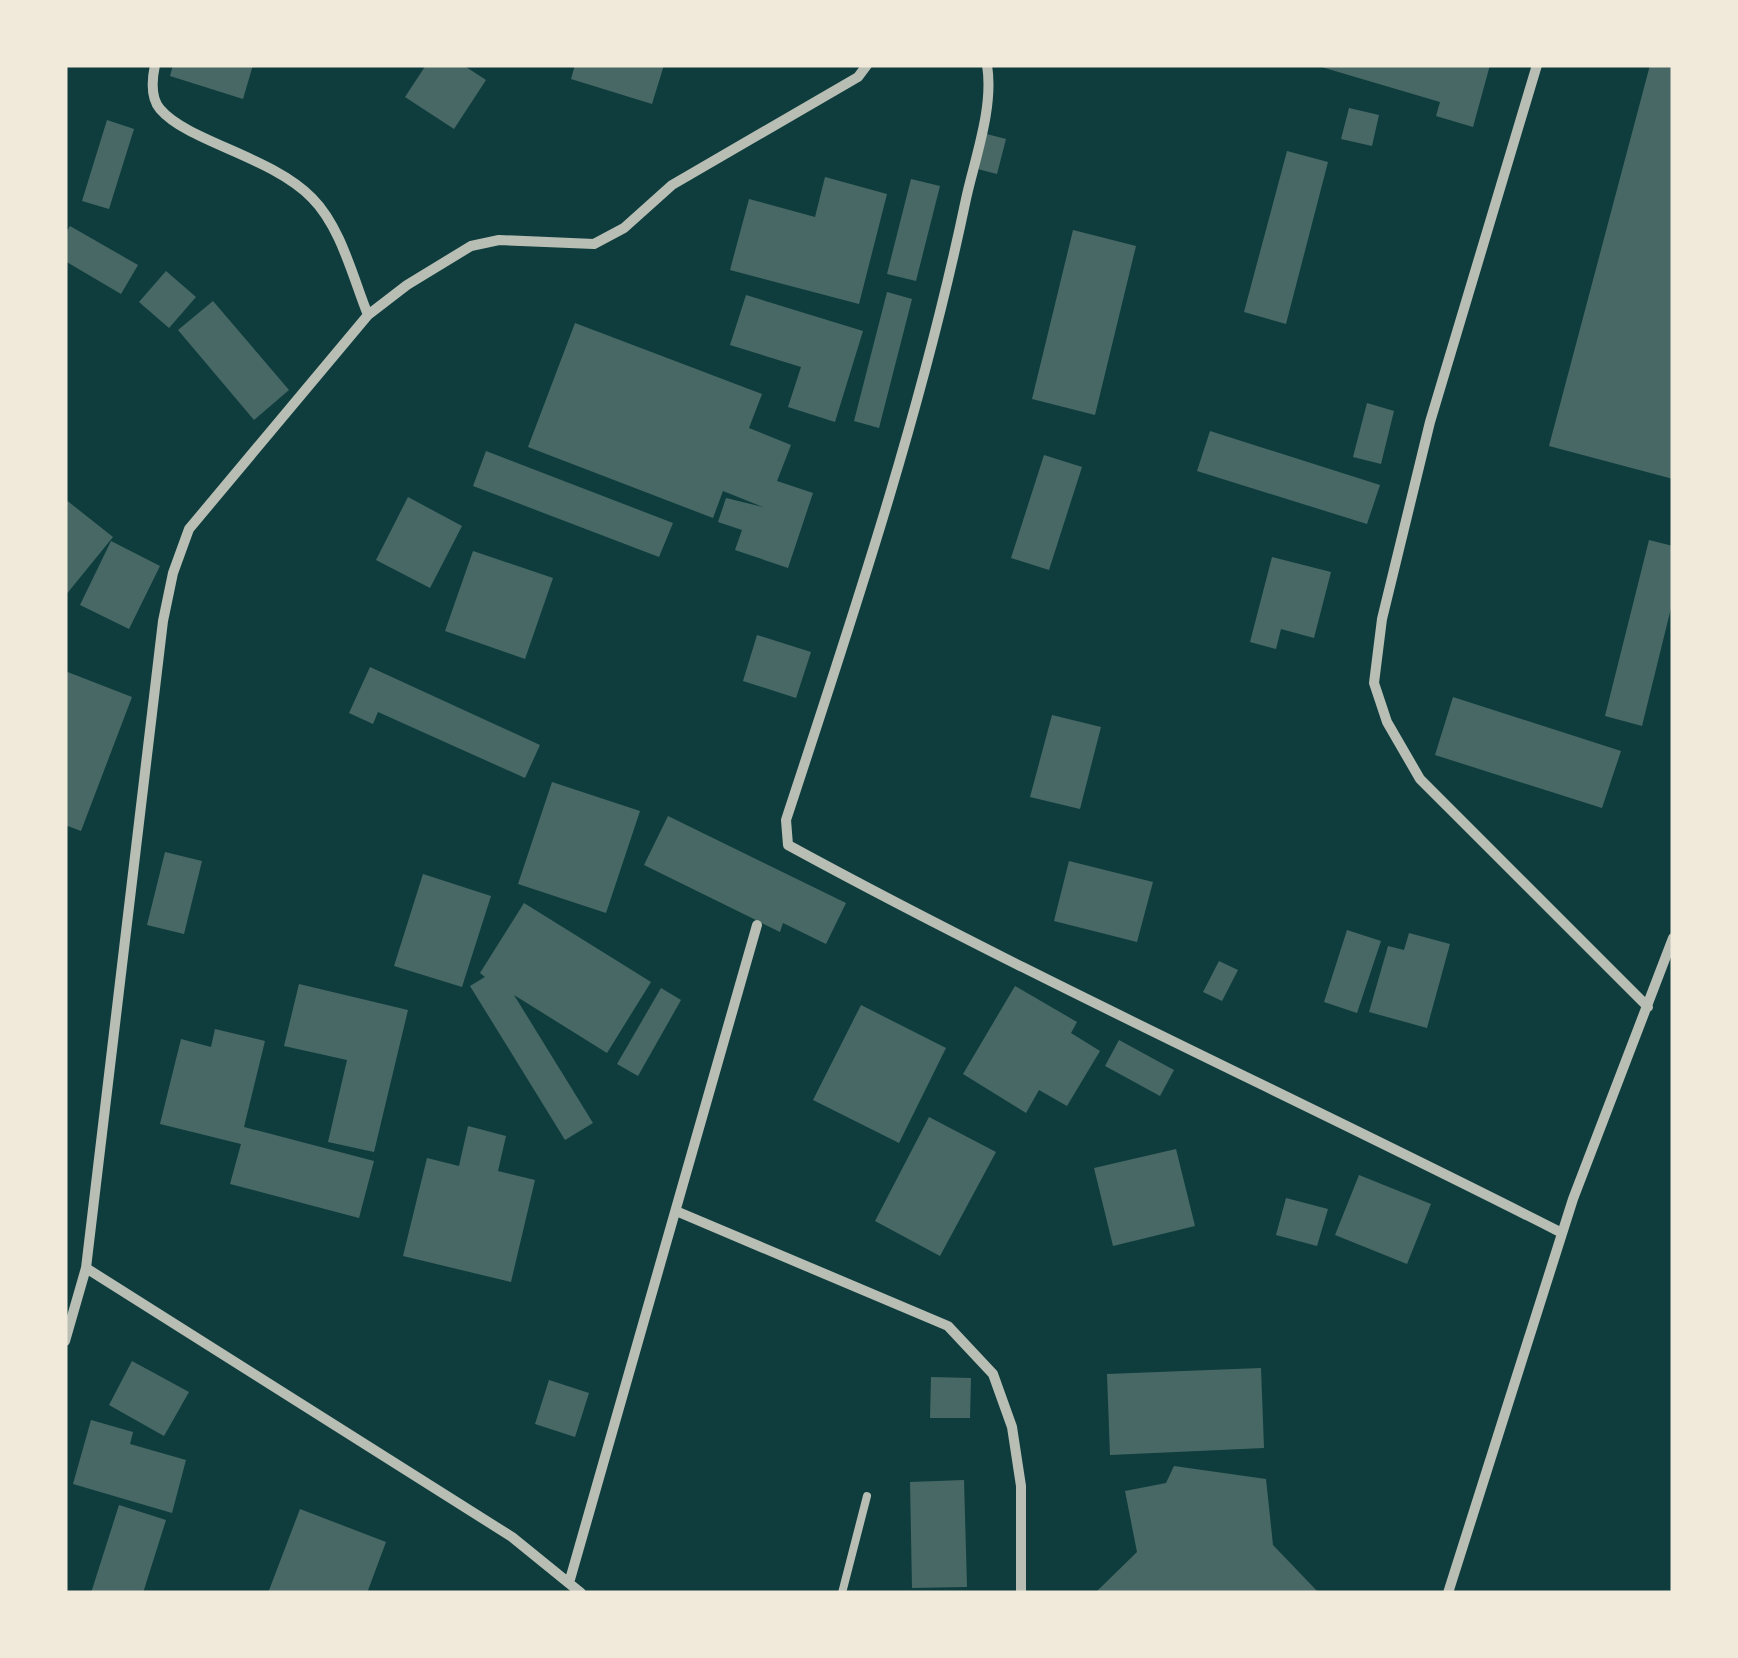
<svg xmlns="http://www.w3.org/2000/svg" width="1738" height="1658" font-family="'IBM Plex Sans',sans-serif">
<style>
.building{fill:#486865}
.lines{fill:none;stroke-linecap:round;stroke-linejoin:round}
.service{stroke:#b8beb3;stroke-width:8}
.minor{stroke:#b8beb3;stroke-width:10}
</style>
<rect width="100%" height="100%" fill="#0f3d3e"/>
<path class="building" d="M 173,65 L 253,65 L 243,99 L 170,76 Z
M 426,65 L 463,65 L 486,80 L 454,129 L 405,97 Z
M 575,65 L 664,65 L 652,104 L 571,79 Z
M 1490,65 L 1473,127 L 1436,116 L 1440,102 L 1318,66 Z
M 1650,65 L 1673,65 L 1673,479 L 1549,446 Z
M 1349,108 L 1379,115 L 1372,146 L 1341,139 Z
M 107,120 L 134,129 L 109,209 L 82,201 Z
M 979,132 L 1006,139 L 997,174 L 970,167 Z
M 1287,151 L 1328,162 L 1286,324 L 1244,312 Z
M 825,177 L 887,194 L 859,304 L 730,270 L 749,199 L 815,217 Z
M 911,179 L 940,186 L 916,281 L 887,274 Z
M 70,226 L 138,265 L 121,294 L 65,261 L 65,234 Z
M 1073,230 L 1136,246 L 1095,415 L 1032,399 Z
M 166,271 L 196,297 L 169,328 L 139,302 Z
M 887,292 L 912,299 L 879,428 L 854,421 Z
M 746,295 L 863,331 L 835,422 L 788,407 L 801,367 L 730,345 Z
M 213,301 L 289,390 L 254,420 L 178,330 Z
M 575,323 L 762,394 L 749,428 L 791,445 L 777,481 L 813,493 L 788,568 L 735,550 L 742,530 L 718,522 L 726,498 L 763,507 L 723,491 L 713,518 L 528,447 Z
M 1367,403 L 1394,411 L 1381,464 L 1353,457 Z
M 1210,431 L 1380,485 L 1367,524 L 1197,471 Z
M 486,451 L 673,523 L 659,557 L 473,486 Z
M 1044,455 L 1082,467 L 1049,570 L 1011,558 Z
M 408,497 L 462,526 L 430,588 L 376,560 Z
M 65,499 L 113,537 L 65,596 Z
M 1649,540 L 1673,546 L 1673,600 L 1642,726 L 1605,716 Z
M 111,541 L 160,566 L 129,629 L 80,605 Z
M 473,551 L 553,578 L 525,659 L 445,631 Z
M 1272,557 L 1331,572 L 1314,638 L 1281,629 L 1276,649 L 1250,642 Z
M 757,635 L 811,652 L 796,698 L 743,681 Z
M 370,667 L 540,745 L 525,778 L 378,712 L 373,724 L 349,713 Z
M 65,671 L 132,697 L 81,831 L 65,825 Z
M 1453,697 L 1621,751 L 1602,808 L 1435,755 Z
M 1052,715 L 1101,727 L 1080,809 L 1030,797 Z
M 552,782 L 640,811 L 606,913 L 518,884 Z
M 668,816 L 846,903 L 826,944 L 783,923 L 780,932 L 644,865 Z
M 165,852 L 202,861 L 184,934 L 147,925 Z
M 1069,861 L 1153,882 L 1137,942 L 1054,921 Z
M 423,874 L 491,896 L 462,987 L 394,966 Z
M 524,903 L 651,982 L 607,1053 L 514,995 L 593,1123 L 565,1140 L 470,986 L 485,977 L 480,973 Z
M 1347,930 L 1381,941 L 1357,1013 L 1324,1002 Z
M 1409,933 L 1450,944 L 1427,1028 L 1369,1012 L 1388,946 L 1404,950 Z
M 1219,961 L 1238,970 L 1222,1001 L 1203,992 Z
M 299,984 L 408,1010 L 374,1152 L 328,1142 L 347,1060 L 284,1046 Z
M 1015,986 L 1077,1022 L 1071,1033 L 1100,1051 L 1067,1106 L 1039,1090 L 1026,1113 L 963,1074 Z
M 661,988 L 681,1000 L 638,1076 L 617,1064 Z
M 861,1005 L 946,1048 L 899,1143 L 813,1100 Z
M 215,1029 L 265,1041 L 244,1127 L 374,1161 L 359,1218 L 230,1184 L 241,1144 L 160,1124 L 181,1039 L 211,1047 Z
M 1119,1040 L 1174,1070 L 1160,1096 L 1105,1066 Z
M 929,1117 L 996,1152 L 940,1256 L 875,1221 Z
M 468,1126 L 506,1136 L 498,1171 L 535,1180 L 511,1282 L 403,1256 L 427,1158 L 459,1166 Z
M 1176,1149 L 1195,1226 L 1113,1246 L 1094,1168 Z
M 1359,1175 L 1431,1204 L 1407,1264 L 1335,1235 Z
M 1286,1198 L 1328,1209 L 1317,1246 L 1276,1235 Z
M 132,1361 L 189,1392 L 164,1436 L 109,1405 Z
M 1261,1368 L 1264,1448 L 1110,1455 L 1107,1374 Z
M 931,1377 L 971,1378 L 970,1418 L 930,1418 Z
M 549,1380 L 589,1393 L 575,1437 L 535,1424 Z
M 91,1420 L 133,1432 L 130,1444 L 186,1460 L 172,1513 L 73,1484 Z
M 1174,1466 L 1266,1479 L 1273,1545 L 1319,1593 L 1095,1593 L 1137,1552 L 1125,1491 L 1166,1483 Z
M 964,1480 L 967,1587 L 912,1588 L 910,1482 Z
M 119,1505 L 166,1520 L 143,1593 L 91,1593 Z
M 300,1509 L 386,1542 L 367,1593 L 268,1593 Z"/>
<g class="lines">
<path class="service" d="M 842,1593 L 867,1496"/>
<path class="minor" d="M 155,65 C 152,79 150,97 160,109 C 188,142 271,156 312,198 C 341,227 353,278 368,315
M 987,65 C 994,107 975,158 966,199 C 922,410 853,616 786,820 L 788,845 C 1041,983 1305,1102 1562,1233
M 1537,65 L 1430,422 L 1382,619 L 1374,683 L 1387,722 L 1420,779 L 1648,1007
M 676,1211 L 948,1326 L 993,1374 L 1012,1427 L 1021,1486 L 1021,1593
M 86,1268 L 512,1537 L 581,1593
M 65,1341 L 86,1268 L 163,621 L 173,573 L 189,529 L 368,315 L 407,285 L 471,246 L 499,240 L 594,244 L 624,228 L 672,185 L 858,77 L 867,65
M 569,1583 L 757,925
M 1448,1593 L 1573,1199 L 1673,938"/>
</g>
<rect width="1738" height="1658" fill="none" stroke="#f1e9da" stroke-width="135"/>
</svg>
